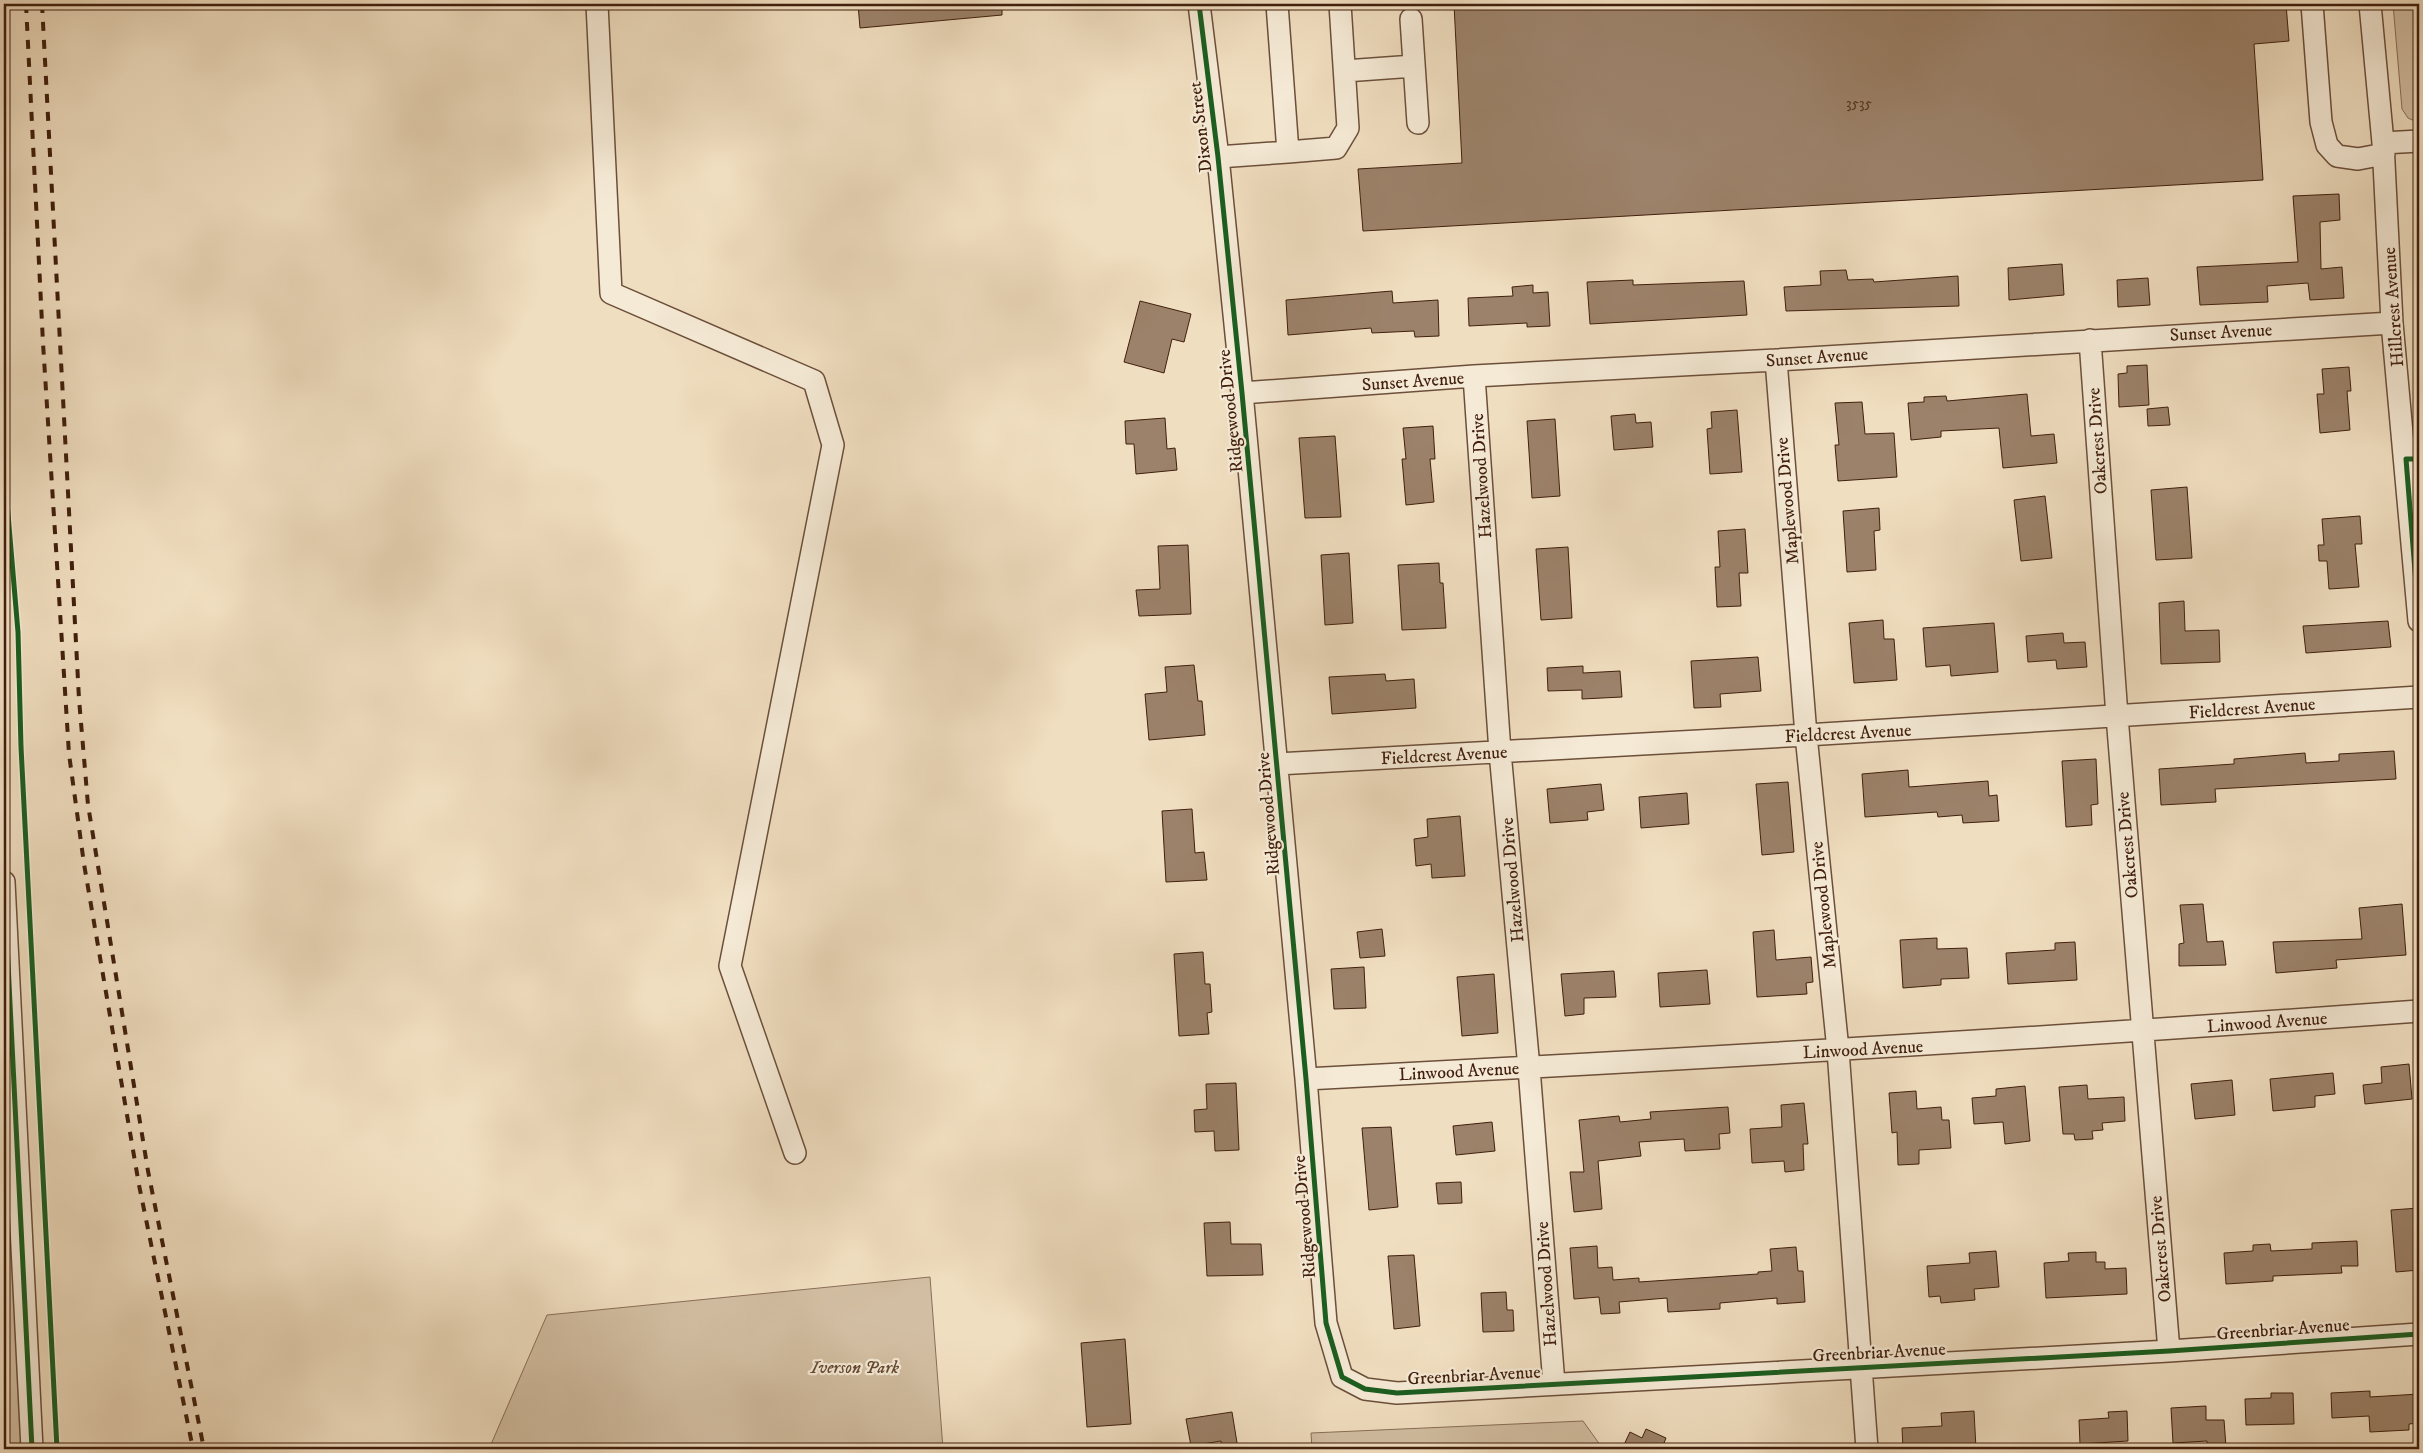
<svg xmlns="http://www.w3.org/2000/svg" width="2423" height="1453" font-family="'IM FELL DW Pica',serif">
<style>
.green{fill:#d2bea2;stroke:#896e58}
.building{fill:#9c826a;stroke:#401f0d}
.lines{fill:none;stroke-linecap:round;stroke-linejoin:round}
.minor-casing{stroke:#6c4f3a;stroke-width:24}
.minor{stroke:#f5ead6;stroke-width:21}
.rail{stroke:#401f0d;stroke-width:4;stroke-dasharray:9 9;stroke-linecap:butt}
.cycleway-casing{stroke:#f5ead6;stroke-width:8}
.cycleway{stroke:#1b5e20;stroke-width:5}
.labels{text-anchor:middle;stroke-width:4.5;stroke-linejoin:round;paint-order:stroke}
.number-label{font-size:15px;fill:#573824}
.street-label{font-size:18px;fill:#401f0d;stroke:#f5ead6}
.park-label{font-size:18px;font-style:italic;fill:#644732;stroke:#f5ead6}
</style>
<rect width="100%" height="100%" fill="#f0dec0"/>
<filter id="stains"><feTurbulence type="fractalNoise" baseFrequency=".004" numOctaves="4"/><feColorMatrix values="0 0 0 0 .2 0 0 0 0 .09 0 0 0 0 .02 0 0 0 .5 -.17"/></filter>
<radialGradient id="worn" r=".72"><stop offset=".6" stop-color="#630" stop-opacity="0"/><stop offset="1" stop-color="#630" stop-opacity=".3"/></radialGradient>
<path class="green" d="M 2393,4 L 2419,4 L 2419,123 L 2408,118 L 2402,109 Z
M 4,1142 L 8,1142 L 23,1449 L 4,1449 Z
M 930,1277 L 943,1449 L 489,1449 L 547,1315 Z
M 1583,1421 L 1603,1449 L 1312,1449 L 1311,1433 Z"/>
<path class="building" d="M 858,4 L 1002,4 L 1002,15 L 860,28 Z
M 1454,4 L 2286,4 L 2289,41 L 2254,44 L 2263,180 L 1363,231 L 1358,169 L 1462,163 Z
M 2339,194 L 2340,220 L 2320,222 L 2321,269 L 2342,267 L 2344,298 L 2310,300 L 2308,283 L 2267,286 L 2268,302 L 2200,305 L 2197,267 L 2298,262 L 2293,196 Z
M 2062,264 L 2064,295 L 2009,300 L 2008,268 Z
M 1846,270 L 1848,280 L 1873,279 L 1874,282 L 1958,276 L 1959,306 L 1786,311 L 1784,287 L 1821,285 L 1820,271 Z
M 2148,278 L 2150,305 L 2118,307 L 2117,280 Z
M 1633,280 L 1633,285 L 1744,281 L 1747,315 L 1590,324 L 1587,282 Z
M 1533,285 L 1533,293 L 1548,292 L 1550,326 L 1527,327 L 1527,323 L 1469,326 L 1468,298 L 1513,296 L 1512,287 Z
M 1392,291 L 1393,303 L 1438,300 L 1439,336 L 1415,337 L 1414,331 L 1372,333 L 1371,328 L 1288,335 L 1286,300 Z
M 1140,301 L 1191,314 L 1184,342 L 1172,339 L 1164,373 L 1124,362 Z
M 2147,365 L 2149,405 L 2119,407 L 2118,374 L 2127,373 L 2127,366 Z
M 2349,367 L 2351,391 L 2347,391 L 2350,430 L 2320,433 L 2317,394 L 2324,394 L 2322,369 Z
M 2027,394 L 2031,436 L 2054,434 L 2057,463 L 2003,468 L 1999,428 L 1941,431 L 1941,437 L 1911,440 L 1908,403 L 1924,402 L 1924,397 L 1946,396 L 1947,401 Z
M 1862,402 L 1865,434 L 1894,433 L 1897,477 L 1838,481 L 1835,445 L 1839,445 L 1835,403 Z
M 2168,407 L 2170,425 L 2148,426 L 2147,409 Z
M 1737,410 L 1742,472 L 1710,474 L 1707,429 L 1712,428 L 1711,412 Z
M 1635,414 L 1636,423 L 1651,422 L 1653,447 L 1614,450 L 1611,416 Z
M 1165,418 L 1167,449 L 1175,448 L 1177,470 L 1136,474 L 1134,444 L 1126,444 L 1125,421 Z
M 1555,419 L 1560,496 L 1532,498 L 1527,421 Z
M 1433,426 L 1435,459 L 1430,459 L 1434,502 L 1406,505 L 1402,459 L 1406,459 L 1403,428 Z
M 1335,436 L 1341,517 L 1305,518 L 1299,438 Z
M 2187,487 L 2192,558 L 2156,560 L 2151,490 Z
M 2045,496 L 2052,558 L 2021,561 L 2014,500 Z
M 1879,508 L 1880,530 L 1874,531 L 1876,570 L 1847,572 L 1843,511 Z
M 2360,516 L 2362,544 L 2355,544 L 2359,587 L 2329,589 L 2327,561 L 2319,561 L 2318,545 L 2324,545 L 2322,519 Z
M 1745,529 L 1748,573 L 1739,573 L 1741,606 L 1717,607 L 1715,567 L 1720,567 L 1718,531 Z
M 1188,545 L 1191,614 L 1139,616 L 1136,590 L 1160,589 L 1158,546 Z
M 1568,547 L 1572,618 L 1541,620 L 1536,549 Z
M 1349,553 L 1353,623 L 1325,625 L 1321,555 Z
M 1439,563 L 1440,583 L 1443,583 L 1446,628 L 1402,630 L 1398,565 Z
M 2184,601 L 2185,631 L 2219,630 L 2220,662 L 2161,664 L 2159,603 Z
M 1883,620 L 1884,639 L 1894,639 L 1897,680 L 1854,683 L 1849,623 Z
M 2388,621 L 2391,647 L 2306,653 L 2303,626 Z
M 1994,623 L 1998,672 L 1951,676 L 1950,665 L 1926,667 L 1923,628 Z
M 2063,633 L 2064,643 L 2085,642 L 2087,667 L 2057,669 L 2056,660 L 2028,662 L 2026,636 Z
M 1758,657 L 1761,691 L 1720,694 L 1721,707 L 1694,708 L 1691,661 Z
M 1194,665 L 1198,701 L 1202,701 L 1205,735 L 1149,740 L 1145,694 L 1167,692 L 1165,667 Z
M 1583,666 L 1583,673 L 1620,671 L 1622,697 L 1582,699 L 1582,690 L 1548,691 L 1547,668 Z
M 1385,674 L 1386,681 L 1414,679 L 1416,708 L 1332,714 L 1329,677 Z
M 2394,751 L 2396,779 L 2215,789 L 2216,802 L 2161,805 L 2159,769 L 2234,764 L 2234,759 L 2305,753 L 2306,763 L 2339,761 L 2339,754 Z
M 2096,759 L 2098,804 L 2091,805 L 2092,825 L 2066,827 L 2062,761 Z
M 1908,770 L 1909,787 L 1988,781 L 1989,796 L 1997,795 L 1999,821 L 1963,823 L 1962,815 L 1938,817 L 1937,812 L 1865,817 L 1862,774 Z
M 1788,782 L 1794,852 L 1762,855 L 1756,784 Z
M 1601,784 L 1604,810 L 1587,812 L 1588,820 L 1550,823 L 1547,789 Z
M 1687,793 L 1689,824 L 1641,828 L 1639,797 Z
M 1192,809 L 1195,853 L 1204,852 L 1207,880 L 1166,882 L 1162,811 Z
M 1460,816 L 1465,876 L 1432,878 L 1431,864 L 1416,866 L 1414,839 L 1428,837 L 1427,819 Z
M 2203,904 L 2207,942 L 2223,941 L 2226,965 L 2179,966 L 2179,944 L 2184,943 L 2180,905 Z
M 2402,904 L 2406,955 L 2336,960 L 2337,968 L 2276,973 L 2273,942 L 2362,939 L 2359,908 Z
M 1382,929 L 1385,956 L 1360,958 L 1357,932 Z
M 1774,930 L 1776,960 L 1811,957 L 1813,982 L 1806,983 L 1807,994 L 1757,997 L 1753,932 Z
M 1937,938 L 1937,949 L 1967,948 L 1969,978 L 1941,979 L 1941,985 L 1903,988 L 1900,940 Z
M 2075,942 L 2077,980 L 2008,984 L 2006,953 L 2055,950 L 2055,943 Z
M 1203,952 L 1205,984 L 1210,984 L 1212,1012 L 1207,1013 L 1209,1034 L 1179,1036 L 1174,954 Z
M 1364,967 L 1366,1008 L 1334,1009 L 1331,969 Z
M 1707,970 L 1710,1004 L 1660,1007 L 1658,973 Z
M 1614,971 L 1616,997 L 1584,998 L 1584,1014 L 1565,1016 L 1561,974 Z
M 1494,974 L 1498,1033 L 1462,1036 L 1457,977 Z
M 2409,1064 L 2412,1099 L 2365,1104 L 2363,1085 L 2382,1083 L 2381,1067 Z
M 2333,1073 L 2335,1094 L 2315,1096 L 2315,1107 L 2273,1111 L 2270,1079 Z
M 2232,1080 L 2235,1115 L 2195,1119 L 2191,1084 Z
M 1236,1083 L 1239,1150 L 1215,1151 L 1214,1131 L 1195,1132 L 1194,1110 L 1207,1109 L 1206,1084 Z
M 2087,1085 L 2088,1099 L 2124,1097 L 2125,1121 L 2102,1123 L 2103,1130 L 2092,1131 L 2093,1139 L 2075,1140 L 2074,1134 L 2063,1134 L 2059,1087 Z
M 2025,1086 L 2030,1141 L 2005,1144 L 2003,1122 L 1974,1124 L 1972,1098 L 1996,1096 L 1996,1089 Z
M 1916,1091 L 1917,1109 L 1941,1107 L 1942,1120 L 1949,1120 L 1951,1148 L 1919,1150 L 1919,1164 L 1898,1165 L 1897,1132 L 1892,1133 L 1889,1093 Z
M 1804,1103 L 1808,1144 L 1803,1144 L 1804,1170 L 1785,1172 L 1784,1161 L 1752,1163 L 1750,1129 L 1782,1127 L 1781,1105 Z
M 1728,1107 L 1730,1133 L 1719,1134 L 1720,1149 L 1685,1151 L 1684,1139 L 1639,1142 L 1641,1156 L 1598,1161 L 1602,1209 L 1574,1212 L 1570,1172 L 1584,1172 L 1579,1120 L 1619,1116 L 1620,1122 L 1651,1119 L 1650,1112 Z
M 1492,1122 L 1495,1151 L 1456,1155 L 1453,1126 Z
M 1391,1127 L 1398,1207 L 1369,1210 L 1362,1128 Z
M 1461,1182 L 1462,1203 L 1438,1204 L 1436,1183 Z
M 2419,1208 L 2419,1270 L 2396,1272 L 2391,1210 Z
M 1230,1222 L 1231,1244 L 1261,1244 L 1263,1275 L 1207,1276 L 1204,1223 Z
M 2357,1241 L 2358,1266 L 2341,1266 L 2342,1273 L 2273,1276 L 2273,1281 L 2226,1284 L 2224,1253 L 2253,1251 L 2253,1245 L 2270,1244 L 2271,1251 L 2312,1249 L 2312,1243 Z
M 1597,1246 L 1598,1268 L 1612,1267 L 1613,1280 L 1639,1278 L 1639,1282 L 1758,1274 L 1758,1272 L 1772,1271 L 1770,1249 L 1796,1247 L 1798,1271 L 1803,1271 L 1805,1302 L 1777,1304 L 1777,1298 L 1720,1303 L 1720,1309 L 1668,1312 L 1667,1298 L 1619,1302 L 1620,1313 L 1601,1314 L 1599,1297 L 1574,1299 L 1570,1248 Z
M 1996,1251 L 1999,1287 L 1974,1289 L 1975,1300 L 1941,1303 L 1940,1296 L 1929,1297 L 1927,1266 L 1970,1263 L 1969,1253 Z
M 2096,1252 L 2096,1262 L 2105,1262 L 2105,1269 L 2126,1268 L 2127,1294 L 2046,1298 L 2044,1263 L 2069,1261 L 2068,1253 Z
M 1414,1255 L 1420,1326 L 1394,1329 L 1388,1256 Z
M 1506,1292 L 1507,1310 L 1513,1310 L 1514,1331 L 1483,1332 L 1481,1293 Z
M 1125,1339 L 1131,1424 L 1087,1427 L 1081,1343 Z
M 2370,1391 L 2370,1397 L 2419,1394 L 2419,1423 L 2409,1424 L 2409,1430 L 2370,1432 L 2369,1416 L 2332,1418 L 2331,1393 Z
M 2271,1393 L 2293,1393 L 2294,1424 L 2246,1425 L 2245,1399 L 2271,1398 Z
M 2206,1406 L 2206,1420 L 2224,1420 L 2226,1447 L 2207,1448 L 2207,1441 L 2173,1443 L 2171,1408 Z
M 1974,1411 L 1976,1449 L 1903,1449 L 1902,1428 L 1942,1426 L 1941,1413 Z
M 2127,1411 L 2128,1441 L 2080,1444 L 2079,1420 L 2109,1418 L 2108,1412 Z
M 1232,1412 L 1238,1449 L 1222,1449 L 1221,1441 L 1191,1446 L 1186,1419 Z
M 1646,1429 L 1666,1438 L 1662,1448 L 1665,1449 L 1622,1449 L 1630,1432 L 1642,1438 Z"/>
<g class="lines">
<defs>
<path id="minor" d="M 597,4 L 611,293 L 814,381 L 833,445 L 730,966 L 795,1153
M 1199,4 L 1218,157 L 1242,393 L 1306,1079 L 1326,1323 L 1342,1377 L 1365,1389 L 1397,1393 L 2169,1351 L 2419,1334
M 1277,4 L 1288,152 L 1336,148 L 1348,128 L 1340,4
M 2312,4 L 2321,122 L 2327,145 L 2337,156 L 2358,159 L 2384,154
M 2370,4 L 2383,143 L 2392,323 L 2419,621
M 1411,19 L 1418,123
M 1345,71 L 1414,66
M 2383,143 L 2419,141
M 1218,157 L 1288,152
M 2090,340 L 2117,716 L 2169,1351
M 1776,360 L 1806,735 L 1838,1050 L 1867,1449
M 1474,376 L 1500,752 L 1529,1068 L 1554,1384
M 1242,393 L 1474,376 L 1776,360 L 2392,323
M 1277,764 L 1806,735 L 2419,697
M 4,882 L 32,1449
M 1306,1079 C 1677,1060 2048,1038 2419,1011"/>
</defs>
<use href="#minor" class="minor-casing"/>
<use href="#minor" class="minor"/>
<path class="rail" d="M 26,4 L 43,343 L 69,754 L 84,864 L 139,1185 L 193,1449
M 42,4 L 79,699 L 88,805 L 148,1171 L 204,1449"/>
<defs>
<path id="cycleway" d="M 1199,4 L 1218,157 L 1242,393 L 1306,1079 L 1326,1323 L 1342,1377 L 1365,1389 L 1397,1393 L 2169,1351 L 2419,1334
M 2419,459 L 2406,459 L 2419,621
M 4,467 L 18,632 L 21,747 L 57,1449
M 4,882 L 32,1449"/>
</defs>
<use href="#cycleway" class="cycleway-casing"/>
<use href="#cycleway" class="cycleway"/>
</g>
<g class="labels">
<g class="number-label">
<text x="1859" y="108">3535</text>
</g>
<g class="street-label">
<text transform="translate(1200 127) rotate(-97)" y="6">Dixon Street</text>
<text transform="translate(2393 307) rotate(-94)" y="6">Hillcrest Avenue</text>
<text transform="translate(2221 332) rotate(-3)" y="6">Sunset Avenue</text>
<text transform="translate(1817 357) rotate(-4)" y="6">Sunset Avenue</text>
<text transform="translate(1413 381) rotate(-4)" y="6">Sunset Avenue</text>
<text transform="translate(1230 411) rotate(-96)" y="6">Ridgewood Drive</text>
<text transform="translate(2097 441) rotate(-94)" y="6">Oakcrest Drive</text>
<text transform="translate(1481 476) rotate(-94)" y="6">Hazelwood Drive</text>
<text transform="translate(1787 501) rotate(-95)" y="6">Maplewood Drive</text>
<text transform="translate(2252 708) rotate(-4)" y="6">Fieldcrest Avenue</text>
<text transform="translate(1848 733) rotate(-3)" y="6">Fieldcrest Avenue</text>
<text transform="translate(1444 755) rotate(-3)" y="6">Fieldcrest Avenue</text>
<text transform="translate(1268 814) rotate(-95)" y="6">Ridgewood Drive</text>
<text transform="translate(2127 845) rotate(-95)" y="6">Oakcrest Drive</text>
<text transform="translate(1512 880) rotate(-95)" y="6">Hazelwood Drive</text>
<text transform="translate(1823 905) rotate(-96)" y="6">Maplewood Drive</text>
<text transform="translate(2267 1022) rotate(-4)" y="6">Linwood Avenue</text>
<text transform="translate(1863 1049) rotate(-3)" y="6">Linwood Avenue</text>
<text transform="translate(1459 1071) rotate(-3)" y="6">Linwood Avenue</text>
<text transform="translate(1304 1217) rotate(-95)" y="6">Ridgewood Drive</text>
<text transform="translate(2160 1249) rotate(-95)" y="6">Oakcrest Drive</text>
<text transform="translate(1546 1284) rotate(-94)" y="6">Hazelwood Drive</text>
<text transform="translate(2283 1329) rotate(-4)" y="6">Greenbriar Avenue</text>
<text transform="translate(1879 1352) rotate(-3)" y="6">Greenbriar Avenue</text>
<text transform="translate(1474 1375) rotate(-3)" y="6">Greenbriar Avenue</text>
</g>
<g class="park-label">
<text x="855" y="1373">Iverson Park</text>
</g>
</g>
<rect width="2423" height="1453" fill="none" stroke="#f0dec0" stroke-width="20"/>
<rect x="5" y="5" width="2413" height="1443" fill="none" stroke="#401f0d" stroke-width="2.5"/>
<rect x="10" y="10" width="2403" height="1433" fill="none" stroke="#401f0d"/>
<rect width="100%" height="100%" filter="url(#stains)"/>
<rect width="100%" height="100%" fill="url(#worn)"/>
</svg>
